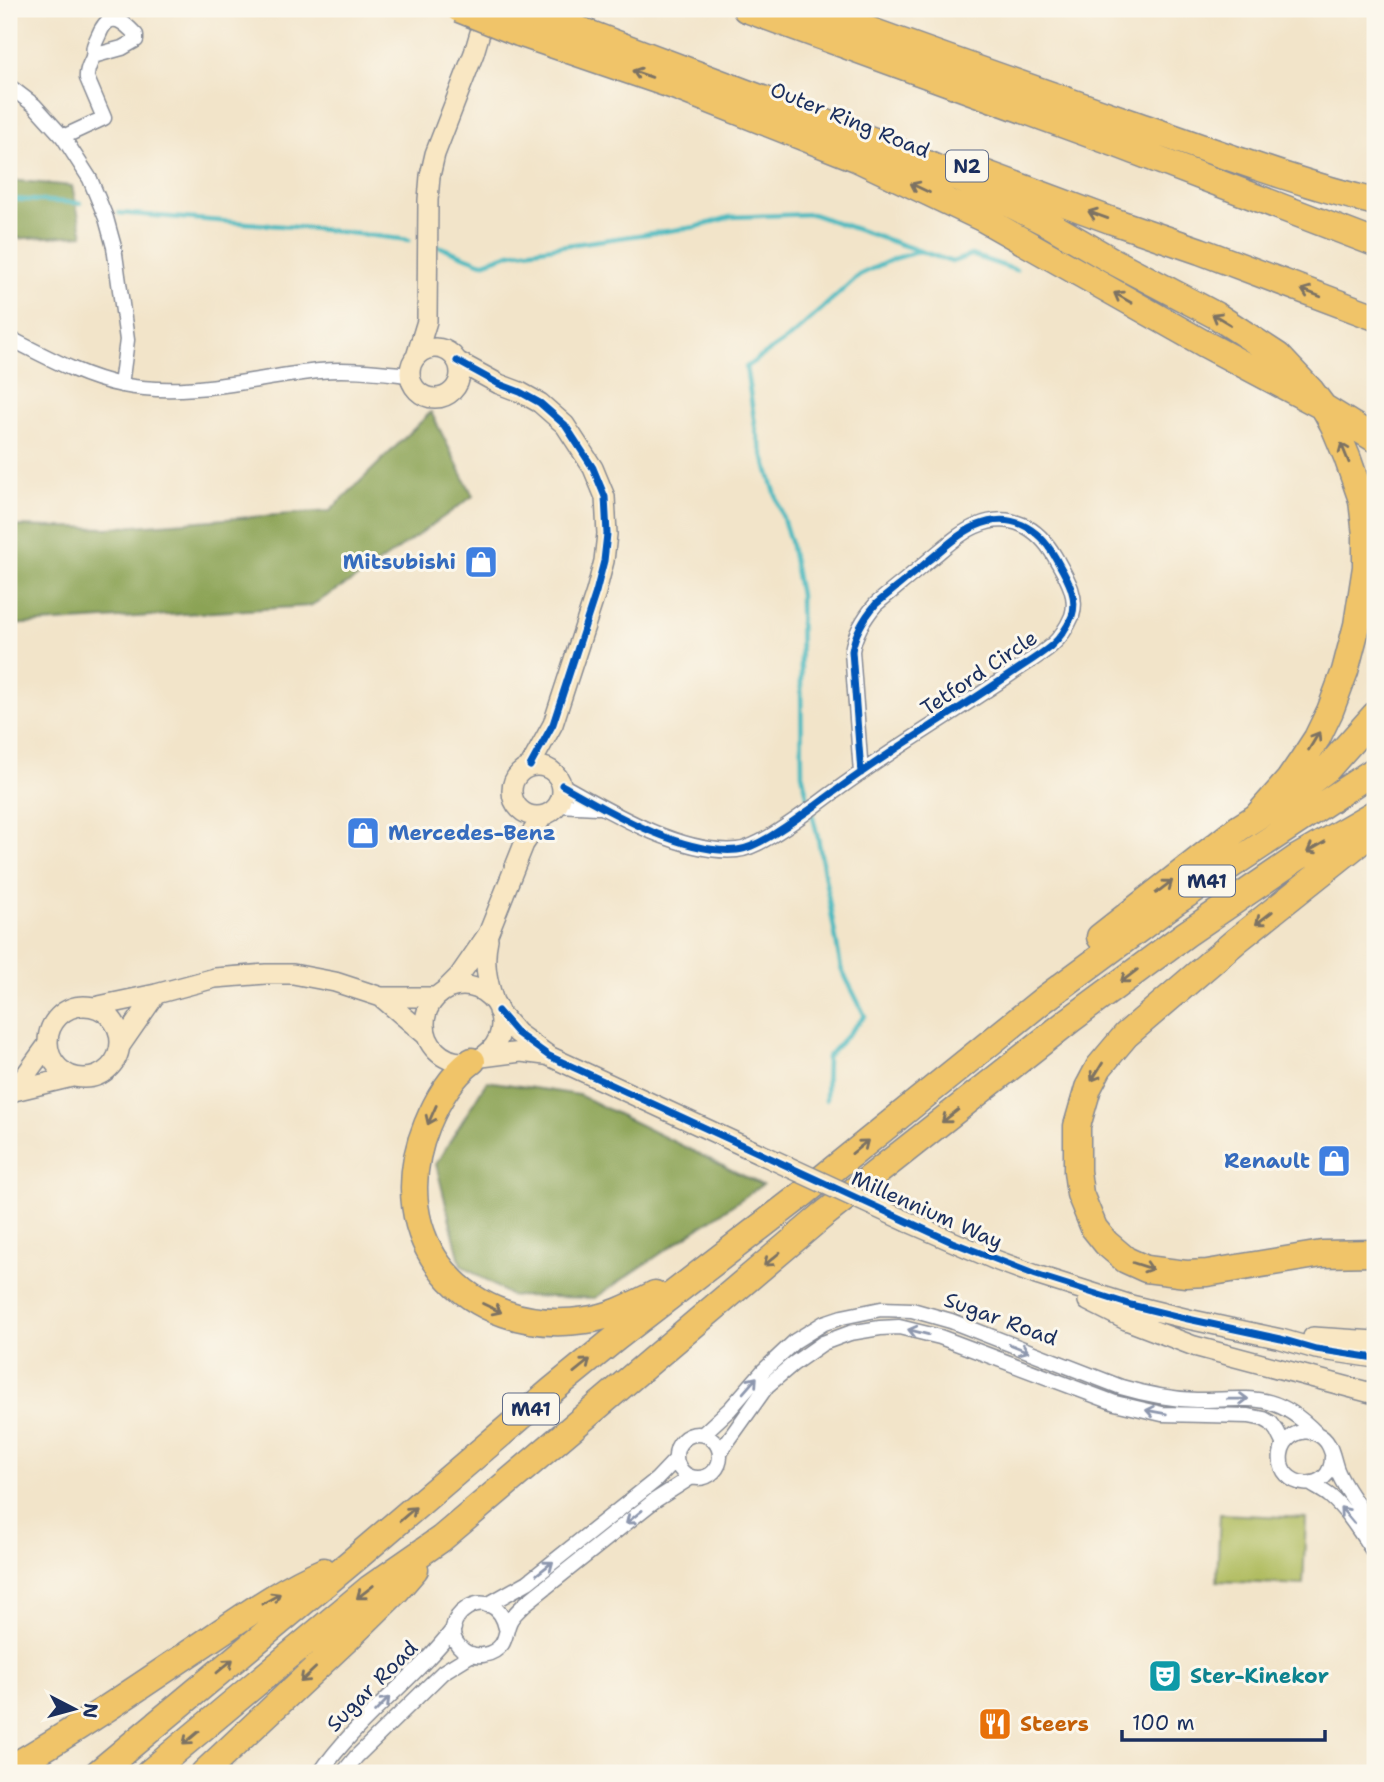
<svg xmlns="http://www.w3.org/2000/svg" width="1384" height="1782" font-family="'Shantell Sans',sans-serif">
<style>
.green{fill:#afbb5d;stroke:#65755e;stroke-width:2}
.forest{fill:#8ba354;stroke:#536959;stroke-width:2}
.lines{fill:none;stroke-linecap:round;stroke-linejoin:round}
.stream{stroke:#49b9bf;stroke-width:4.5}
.street-casing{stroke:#868a94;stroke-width:17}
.secondary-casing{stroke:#868a94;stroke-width:22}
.highway-casing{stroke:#868a94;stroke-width:29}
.street{stroke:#fff;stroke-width:14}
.secondary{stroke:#f9e7c3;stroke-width:19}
.highway{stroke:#f0c469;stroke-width:26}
.secondary-bridge-casing{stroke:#868a94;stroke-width:22;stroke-linecap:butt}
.highway-bridge-casing{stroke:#868a94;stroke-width:29;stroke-linecap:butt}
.secondary-bridge{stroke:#f9e7c3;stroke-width:19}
.highway-bridge{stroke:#f0c469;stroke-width:26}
.cycleway-casing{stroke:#fbf7ec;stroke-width:11}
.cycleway{stroke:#0057b8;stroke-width:7}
.oneway{stroke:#7b7263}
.oneway2{stroke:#8d97ae}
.labels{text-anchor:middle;stroke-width:6;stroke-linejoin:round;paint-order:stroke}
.shield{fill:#fbf7ec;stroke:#5e6b89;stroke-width:2}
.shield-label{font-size:19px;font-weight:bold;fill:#1b2f5e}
.street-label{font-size:21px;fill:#1b2f5e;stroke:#fbf7ec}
.shop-label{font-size:21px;font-weight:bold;fill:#366cbe;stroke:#fbf7ec;text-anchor:end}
.culture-label{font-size:21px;font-weight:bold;fill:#0d838f;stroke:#fbf7ec;text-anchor:start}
.food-label{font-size:21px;font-weight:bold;fill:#c56008;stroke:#fbf7ec;text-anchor:start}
</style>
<rect width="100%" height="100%" fill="#fbf7ec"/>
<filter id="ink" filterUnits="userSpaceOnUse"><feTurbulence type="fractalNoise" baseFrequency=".0143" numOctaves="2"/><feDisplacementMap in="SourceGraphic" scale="14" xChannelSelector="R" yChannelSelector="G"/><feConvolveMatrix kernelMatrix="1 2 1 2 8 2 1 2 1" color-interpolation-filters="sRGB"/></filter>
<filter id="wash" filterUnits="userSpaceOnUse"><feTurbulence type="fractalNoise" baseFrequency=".00686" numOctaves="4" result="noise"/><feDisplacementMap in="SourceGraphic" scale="28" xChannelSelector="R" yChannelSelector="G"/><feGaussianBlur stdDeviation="1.57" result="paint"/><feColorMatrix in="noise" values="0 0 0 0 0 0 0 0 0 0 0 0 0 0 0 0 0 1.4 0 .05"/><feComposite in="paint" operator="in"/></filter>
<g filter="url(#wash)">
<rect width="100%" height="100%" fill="#f2e4c9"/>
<path class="green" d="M 1220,1514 L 1306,1518 L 1303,1585 L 1217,1581 Z"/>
<path class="forest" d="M 9,180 L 72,186 L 83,235 L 9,239 Z
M 431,412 L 473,496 L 359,577 L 310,606 L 9,625 L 9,526 L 108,528 L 330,511 Z
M 487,1081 L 579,1095 L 762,1185 L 595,1298 L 511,1296 L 461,1265 L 436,1164 Z"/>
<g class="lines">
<path class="stream" d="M 9,199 L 81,203
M 119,213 L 308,228 L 409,240
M 438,246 L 482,263 L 511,253 L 696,227 L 730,217 L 812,214 L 920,251
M 809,804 L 802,773 L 800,595 L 790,541 L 756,431 L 746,367 L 793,335 L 859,275 L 893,259 L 920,251 L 952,262 L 971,255 L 1016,270
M 812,813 L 818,838 L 841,968 L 865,1016 L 827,1057 L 826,1100"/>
</g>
</g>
<g filter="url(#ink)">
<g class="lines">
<defs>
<path id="street" d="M 9,86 L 34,105 L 63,137 L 90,179 L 106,218 L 114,247 L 127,340 L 121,385
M 63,137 L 104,118 L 87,78 C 86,69 90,65 93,57 C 94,53 93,49 94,46 C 96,40 99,35 101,30 C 112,10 125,23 136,35 L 136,40 L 122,48 L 93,56
M 9,338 C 45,356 82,377 122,385 C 188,398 253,378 319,371 C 349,368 379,372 410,375
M 562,785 C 610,812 682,855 737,850 C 759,848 796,819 815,806 C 840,787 866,769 893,751 C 932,725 973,700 1012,673 C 1025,664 1039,656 1051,646 C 1060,638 1067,628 1072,616 C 1079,595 1065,575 1055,557 C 1038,527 1010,511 976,526 C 959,533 943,549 929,560 C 912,575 894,589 876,604 C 864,618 855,632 852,651 L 861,773
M 558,805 L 597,807
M676 1456a22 22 0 1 1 44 0a22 22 0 1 1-44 0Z
M 703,1434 L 730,1409 L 763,1371 L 795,1341 L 824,1323 L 842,1317 L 881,1309 L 912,1310 L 951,1321 L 1121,1387 C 1145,1394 1171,1399 1196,1400 C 1250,1400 1274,1390 1316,1433
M 720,1452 L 767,1386 L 793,1364 L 823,1343 L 850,1333 L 880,1328 L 899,1327 L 940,1337 L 1115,1403 L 1162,1414 L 1249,1416 L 1264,1419 L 1271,1423 L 1277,1431 L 1284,1445
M 1332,1457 C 1332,1496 1276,1489 1281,1454 C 1282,1447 1286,1440 1292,1436 C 1299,1431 1309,1430 1317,1434 C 1332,1441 1332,1457 1337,1470 C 1346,1492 1362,1510 1375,1529
M 1311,1484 C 1317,1488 1324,1491 1330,1496 C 1348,1511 1362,1535 1375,1554
M 487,1605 L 528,1582 L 656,1480 L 676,1459
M 506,1628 C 494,1575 428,1621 463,1650 C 475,1659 493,1656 502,1644 C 507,1636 506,1627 511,1619 C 515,1613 521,1608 526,1603 L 654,1501 L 690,1478
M 320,1773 C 357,1719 414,1680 454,1628
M 343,1773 L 356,1757 L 443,1672 L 472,1654"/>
<path id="secondary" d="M410 373a25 25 0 1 1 50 0a25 25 0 1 1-50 0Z
M 416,357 L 427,321 L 428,200 L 430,176 L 435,154 L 474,53 L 487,9
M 457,361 L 499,384 L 520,392 L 540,403 L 565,425 L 593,468 L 605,497 L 607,534 L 604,561 L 596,592 L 553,724 L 530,766
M512 791a25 25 0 1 1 50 0a25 25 0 1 1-50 0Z
M 488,939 C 483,962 487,980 494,1002
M425 1024a38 38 0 1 1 76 0a38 38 0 1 1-76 0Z
M 444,991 L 459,976 L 488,934 L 524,844 L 543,816
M 381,997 L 427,1036
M48 1042a36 36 0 1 1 72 0a36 36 0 1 1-72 0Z
M 94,1007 L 156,994 L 215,978 L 266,974 L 293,974 L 335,982 L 381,997 L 436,997
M 498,1011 L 517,1033 L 549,1056 L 765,1156
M 120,1046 L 156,994
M 482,1057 L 521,1052 L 545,1055
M 14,1091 L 48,1044
M 9,1094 L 14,1091 L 72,1077
M 908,1222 L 998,1261 L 1036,1275 L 1131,1305 L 1188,1319 L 1281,1339 L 1316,1349 L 1375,1358
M 1088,1301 L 1126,1320 L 1194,1346 L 1375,1394
M 1313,1337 L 1375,1341"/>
<path id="highway" d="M 524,9 L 874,141 L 959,178 L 1049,224 L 1111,260 L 1217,316 L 1278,356 L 1311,391 L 1326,411 L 1334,426 L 1347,457 L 1362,500 L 1366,535 L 1366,567 L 1357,625 L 1345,671 L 1330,711 L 1317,738 L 1302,761 L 1289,780 L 1258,815
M 746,9 L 1114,143 L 1375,243
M 811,9 C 919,49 1028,87 1137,125 C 1216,152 1294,182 1375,202
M 519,33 L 674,86 L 856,158 L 982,218 L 1203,343 L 1318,404 L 1375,439
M 973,169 L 1110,220 L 1200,251 L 1375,317
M 1375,830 L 1237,940 L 1126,1035 L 1099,1067 L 1088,1088 L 1077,1126 L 1077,1171 L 1080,1194 L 1094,1228 L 1106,1243 L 1126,1260 L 1146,1269 L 1186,1274 L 1207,1273 L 1322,1254 L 1375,1253
M 1100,937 L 1239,828 L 1301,789 L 1327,769 L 1375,715
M 472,1061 C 450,1077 437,1101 427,1125 C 380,1240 467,1338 586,1320 C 611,1317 633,1305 655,1294
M 9,1769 C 73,1732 135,1690 197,1648 C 238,1621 279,1590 324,1571
M 98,1773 L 356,1558 L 551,1391 L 616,1338 L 804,1193 L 1043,1000 L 1174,903 L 1375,770
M 149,1773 L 369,1589 L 441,1539 L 822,1216 L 1070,1020 L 1186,934 L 1297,858 L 1375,813
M 204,1773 L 351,1635 L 396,1591 L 415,1569"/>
</defs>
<use href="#street" class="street-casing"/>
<use href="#secondary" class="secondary-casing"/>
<use href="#highway" class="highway-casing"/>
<use href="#street" class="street"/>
<use href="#secondary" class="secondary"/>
<use href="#highway" class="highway"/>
<defs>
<path id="secondary-bridge" d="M 765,1156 L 908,1222"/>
<path id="highway-bridge" d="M 459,9 L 519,33"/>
</defs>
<use href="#secondary-bridge" class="secondary-bridge-casing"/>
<use href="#highway-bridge" class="highway-bridge-casing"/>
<use href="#secondary-bridge" class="secondary-bridge"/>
<use href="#highway-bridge" class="highway-bridge"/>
<defs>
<path id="cycleway" d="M 457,361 L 499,384 L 520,392 L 540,403 L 565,425 L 593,468 L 605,497 L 607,534 L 604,561 L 596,592 L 553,724 L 530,766
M 562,785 C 610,812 682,855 737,850 C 759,848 796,819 815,806 C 840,787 866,769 893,751 C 932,725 973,700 1012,673 C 1025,664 1039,656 1051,646 C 1060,638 1067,628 1072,616 C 1079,595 1065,575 1055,557 C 1038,527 1010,511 976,526 C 959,533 943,549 929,560 C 912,575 894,589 876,604 C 864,618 855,632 852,651 L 861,773
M 498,1011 L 517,1033 L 549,1056 L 952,1242 L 1036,1275 L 1131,1305 L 1188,1319 L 1281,1339 L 1316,1349 L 1375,1358"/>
</defs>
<use href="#cycleway" class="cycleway-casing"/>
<use href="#cycleway" class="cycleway"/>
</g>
<defs><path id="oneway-shaft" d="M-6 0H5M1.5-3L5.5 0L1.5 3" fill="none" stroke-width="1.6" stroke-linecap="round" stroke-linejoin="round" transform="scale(1.75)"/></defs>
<g class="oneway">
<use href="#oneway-shaft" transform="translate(642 74) rotate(-161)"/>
<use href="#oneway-shaft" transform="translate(920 188) rotate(-154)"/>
<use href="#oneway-shaft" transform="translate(1098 215) rotate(-160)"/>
<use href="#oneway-shaft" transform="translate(1311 293) rotate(-159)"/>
<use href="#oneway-shaft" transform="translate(1123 298) rotate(-150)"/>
<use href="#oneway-shaft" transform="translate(1221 319) rotate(-149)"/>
<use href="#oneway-shaft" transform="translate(1345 453) rotate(-112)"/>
<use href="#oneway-shaft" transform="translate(1314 741) rotate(-59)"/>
<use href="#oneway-shaft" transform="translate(1316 847) rotate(150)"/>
<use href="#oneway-shaft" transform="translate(1164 887) rotate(-37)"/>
<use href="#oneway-shaft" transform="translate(1264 918) rotate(142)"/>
<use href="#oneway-shaft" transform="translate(1129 976) rotate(143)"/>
<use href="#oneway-shaft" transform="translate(1097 1072) rotate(122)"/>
<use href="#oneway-shaft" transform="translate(432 1115) rotate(114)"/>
<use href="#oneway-shaft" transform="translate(950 1116) rotate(142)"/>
<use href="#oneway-shaft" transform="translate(860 1147) rotate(-39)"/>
<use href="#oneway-shaft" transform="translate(772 1259) rotate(140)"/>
<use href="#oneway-shaft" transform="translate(1143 1266) rotate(18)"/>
<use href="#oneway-shaft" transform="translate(492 1308) rotate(25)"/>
<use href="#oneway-shaft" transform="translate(582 1366) rotate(-39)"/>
<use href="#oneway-shaft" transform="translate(408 1514) rotate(-41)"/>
<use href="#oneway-shaft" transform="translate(365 1592) rotate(142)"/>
<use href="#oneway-shaft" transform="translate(271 1599) rotate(-30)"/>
<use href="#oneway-shaft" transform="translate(225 1666) rotate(-40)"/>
<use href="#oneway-shaft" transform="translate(308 1675) rotate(137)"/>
<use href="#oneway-shaft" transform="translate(191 1738) rotate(140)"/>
</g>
<g class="oneway2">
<use href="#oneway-shaft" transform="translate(918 1332) rotate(-166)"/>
<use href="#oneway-shaft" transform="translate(1019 1348) rotate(22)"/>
<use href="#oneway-shaft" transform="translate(750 1385) rotate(-49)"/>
<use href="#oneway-shaft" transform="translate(1238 1399) rotate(-1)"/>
<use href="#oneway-shaft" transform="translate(1156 1412) rotate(-170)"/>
<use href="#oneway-shaft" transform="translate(1347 1515) rotate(-130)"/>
<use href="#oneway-shaft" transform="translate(634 1517) rotate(141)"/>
<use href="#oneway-shaft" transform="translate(545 1568) rotate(-38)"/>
<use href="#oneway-shaft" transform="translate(382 1705) rotate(-45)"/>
</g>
</g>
<defs>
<symbol id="shop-square" viewBox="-11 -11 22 22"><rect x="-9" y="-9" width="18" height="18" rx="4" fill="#3f7fe0" stroke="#fbf7ec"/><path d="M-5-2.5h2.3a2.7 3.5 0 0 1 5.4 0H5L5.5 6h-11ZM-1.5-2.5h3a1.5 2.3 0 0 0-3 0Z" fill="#fff"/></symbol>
<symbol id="theatre-square" viewBox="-11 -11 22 22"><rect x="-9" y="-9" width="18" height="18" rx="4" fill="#0f9aa8" stroke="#fbf7ec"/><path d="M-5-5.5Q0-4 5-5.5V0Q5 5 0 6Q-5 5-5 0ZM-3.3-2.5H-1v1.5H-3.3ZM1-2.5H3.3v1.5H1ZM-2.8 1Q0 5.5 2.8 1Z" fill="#fff"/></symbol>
<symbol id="restaurant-square" viewBox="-11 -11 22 22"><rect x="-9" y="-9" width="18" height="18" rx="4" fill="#e8710a" stroke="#fbf7ec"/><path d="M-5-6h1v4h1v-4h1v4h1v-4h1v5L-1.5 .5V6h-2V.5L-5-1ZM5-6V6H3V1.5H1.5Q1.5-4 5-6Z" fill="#fff"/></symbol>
</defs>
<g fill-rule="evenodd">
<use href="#shop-square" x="462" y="543" width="38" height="38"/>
<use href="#shop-square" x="344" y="814" width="38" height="38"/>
<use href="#shop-square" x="1315" y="1142" width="38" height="38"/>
<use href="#theatre-square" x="1146" y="1657" width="38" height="38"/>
<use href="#restaurant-square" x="976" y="1705" width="38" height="38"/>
</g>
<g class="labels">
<g class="shield">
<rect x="946" y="150.5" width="42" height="31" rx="5"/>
<rect x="1179" y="865.5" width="56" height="31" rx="5"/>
<rect x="503" y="1393.5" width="56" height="31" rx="5"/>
</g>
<g class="shield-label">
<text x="967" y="173">N2</text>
<text x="1207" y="888">M41</text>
<text x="531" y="1416">M41</text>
</g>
<g class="street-label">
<text transform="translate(850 120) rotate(22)" y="7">Outer Ring Road</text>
<text transform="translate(979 673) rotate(-34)" y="7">Tetford Circle</text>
<text transform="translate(927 1210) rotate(24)" y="7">Millennium Way</text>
<text transform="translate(1001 1319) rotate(20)" y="7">Sugar Road</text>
<text transform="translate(372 1686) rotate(-45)" y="7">Sugar Road</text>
</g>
<g class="shop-label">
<text x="456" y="569">Mitsubishi</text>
<text x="388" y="840" text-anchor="start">Mercedes-Benz</text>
<text x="1310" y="1168">Renault</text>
</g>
<g class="culture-label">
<text x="1190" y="1683">Ster-Kinekor</text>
</g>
<g class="food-label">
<text x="1020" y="1731">Steers</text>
</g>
</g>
<rect width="1384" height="1782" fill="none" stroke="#fbf7ec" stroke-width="35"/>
<g transform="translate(74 1709) rotate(96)" stroke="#fbf7ec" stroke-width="5" paint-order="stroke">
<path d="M0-5L12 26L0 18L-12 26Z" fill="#1b2f5e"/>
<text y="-10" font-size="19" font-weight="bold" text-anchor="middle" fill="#1b2f5e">N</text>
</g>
<path d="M1122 1730v10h203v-10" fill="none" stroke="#1b2f5e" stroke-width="3.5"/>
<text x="1132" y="1730" font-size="21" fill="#1b2f5e" stroke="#fbf7ec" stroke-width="5" paint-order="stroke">100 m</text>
</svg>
